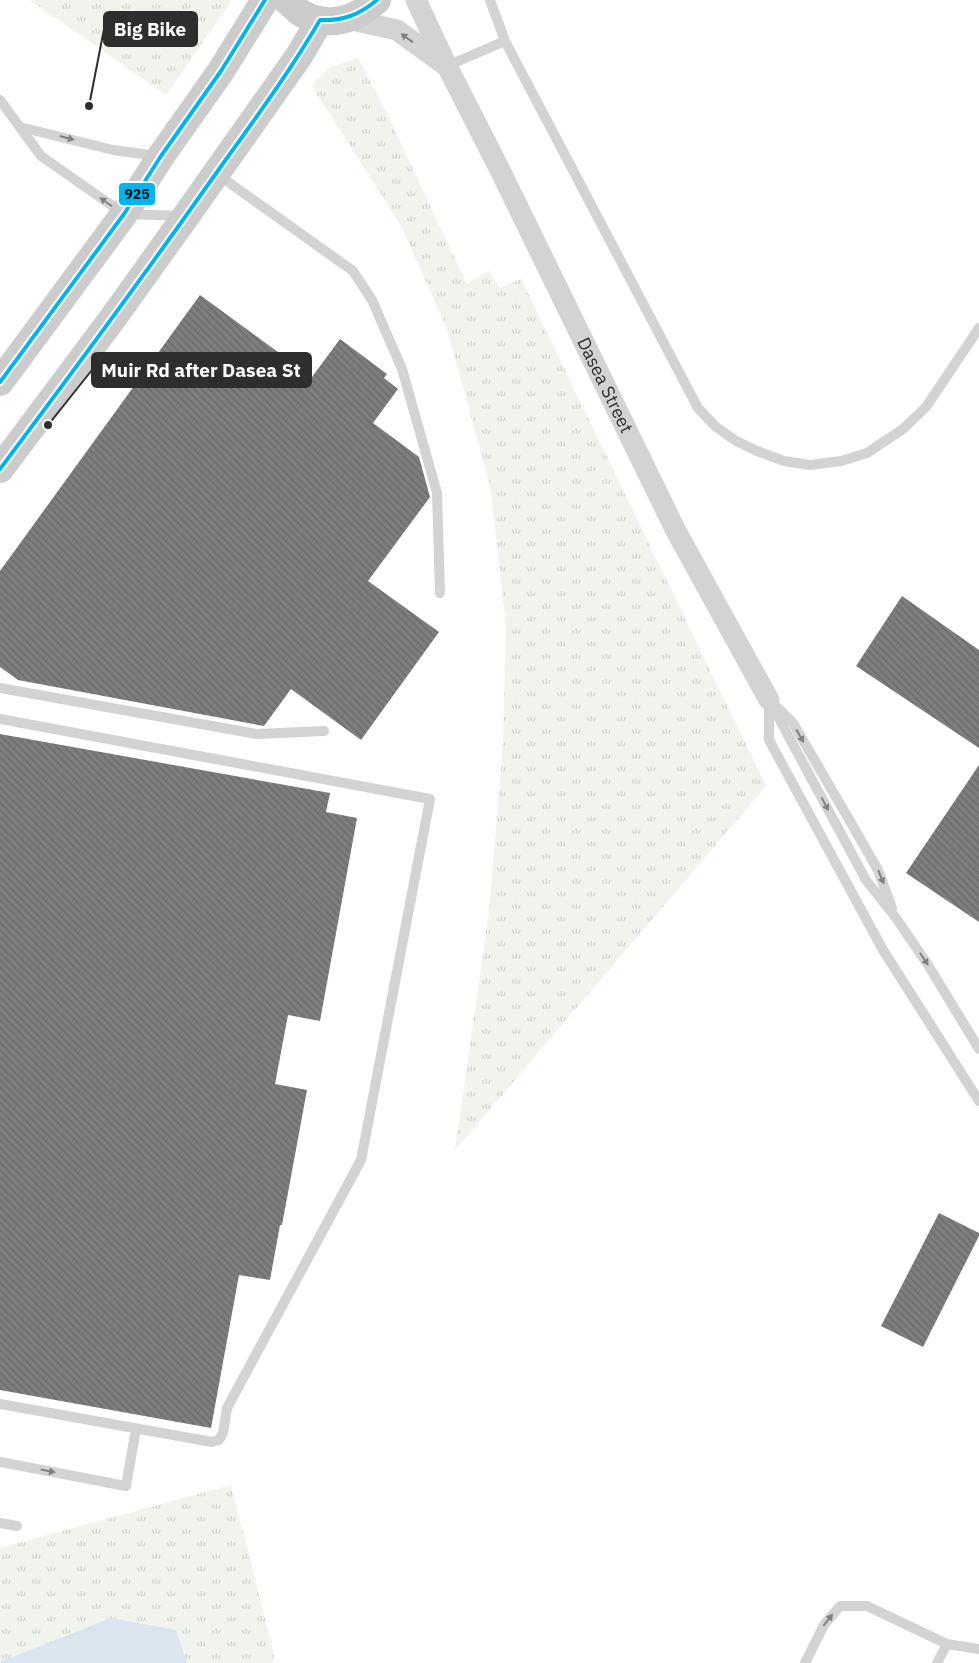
<svg xmlns="http://www.w3.org/2000/svg" width="979" height="1663" font-family="'IBM Plex Sans',sans-serif">
<style>
.grass{fill:url(#grass-tufts)}
.water{fill:#dbe5f0}
.building{fill:url(#building-back-hatch)}
.lines{fill:none;stroke-linecap:round;stroke-linejoin:round}
.lane{stroke:#d3d3d3;stroke-width:10}
.street{stroke:#d3d3d3;stroke-width:21}
.secondary{stroke:#ccc;stroke-width:28}
.bus-1-casing{stroke:#fff;stroke-width:8}
.bus-1{stroke:#00b5ef;stroke-width:4}
.oneway{fill:#808080}
.labels{text-anchor:middle;stroke-width:5;stroke-linejoin:round;paint-order:stroke}
.street-label{font-size:18px;fill:#2e2e2e;stroke:#fff}
.leader{fill:none;stroke:#2e2e2e;stroke-width:2}
.callout-dot{fill:#2e2e2e;stroke:#fff;stroke-width:2}
.callout{fill:#2e2e2e;stroke:#2e2e2e;stroke-width:2}
.callout-label{font-size:19px;text-anchor:middle;font-weight:bold;fill:#fff}
.line-badge{stroke:#fff;stroke-width:2}
.pale-badge-label{font-size:14px;text-anchor:middle;font-weight:bold;fill:#111}
</style>
<defs>
<pattern id="grass-tufts" width="24" height="20" patternUnits="userSpaceOnUse" patternTransform="scale(1.25)"><rect width="24" height="20" fill="#f0f4ec"/><path d="M3 7l-1-3M5 7V3M7 7l1-3M15 17l-1-3M17 17v-4M19 17l1-3" fill="none" stroke="#ced2cb"/></pattern>
<pattern id="building-back-hatch" width="6" height="6" patternUnits="userSpaceOnUse" patternTransform="scale(1.25)"><rect width="6" height="6" fill="#7e7e7e"/><path d="M-1 5l2 2M0 0l6 6M5-1l2 2" fill="none" stroke="#686868"/></pattern>
</defs>
<rect width="100%" height="100%" fill="#fff"/>
<path class="grass" d="M 30,0 L 232,0 L 166,95 Z
M 358,58 L 386,112 L 467,284 L 489,271 L 500,288 L 521,279 L 766,786 L 455,1150 L 489,912 L 503,742 L 506,626 L 490,485 L 446,326 L 401,226 L 312,86 L 330,67 Z
M 231,1485 L 274,1654 L 273,1663 L 0,1663 L 0,1548 Z"/>
<path class="water" d="M 111,1618 L 176,1630 L 187,1663 L 0,1663 L 0,1662 Z"/>
<path class="building" d="M 200,295 L 312,377 L 340,339 L 387,374 L 384,378 L 398,389 L 373,423 L 419,457 L 430,497 L 368,581 L 439,632 L 361,740 L 291,689 L 264,726 L 18,680 L 0,667 L 0,571 Z
M 902,596 L 979,650 L 979,748 L 856,666 Z
M 0,734 L 330,793 L 326,812 L 357,818 L 320,1021 L 288,1015 L 275,1084 L 307,1090 L 282,1225 L 280,1225 L 270,1280 L 239,1275 L 211,1428 L 0,1390 Z
M 979,765 L 979,922 L 906,873 Z
M 939,1213 L 979,1233 L 979,1236 L 923,1347 L 881,1326 Z"/>
<g class="lines">
<path class="lane" d="M 505,41 L 698,408 L 715,426 L 736,441 L 757,451 L 784,461 L 810,465 L 841,461 L 867,453 L 903,429 L 926,407 L 979,328
M 447,66 L 505,41 L 490,0
M 0,100 L 41,156 L 124,214 L 183,216
M 20,127 L 113,150 L 158,156
M 217,174 L 353,271 L 372,300 L 402,369 L 437,493 L 440,593
M 0,688 L 257,734 L 324,731
M 769,700 L 769,740 L 883,950 L 979,1101
M 769,700 L 866,880 L 896,918 L 928,965 L 979,1049
M 777,707 L 793,723 L 847,816 L 878,870 L 892,908
M 0,719 L 430,799 L 361,1160 L 227,1408 L 223,1433 L 219,1440 L 212,1442 L 0,1404
M 0,1462 L 126,1486 L 136,1429
M 0,1523 L 17,1526
M 805,1663 L 824,1625 L 840,1606 L 867,1606 L 947,1644
M 937,1663 L 947,1644 L 979,1649"/>
<g class="street">
<path id="s1" d="M 416,0 L 447,66 L 500,170 L 676,531 L 769,700"/>
<path d="M 347,19 L 397,30 L 445,65"/>
</g>
<path class="secondary" d="M 286,0 C 291,4 296,9 301,13 C 328,29 356,20 377,0
M 0,382 L 124,214 L 161,156 L 221,71 L 265,0
M 0,469 L 113,318 L 186,216 L 299,56 L 320,20"/>
<defs>
<path id="bus-1" d="M 0,382 L 124,214 L 161,156 L 221,71 L 265,0
M 0,469 C 72,373 143,277 212,179 C 249,127 288,75 320,20 C 343,21 359,15 377,0"/>
</defs>
<use href="#bus-1" class="bus-1-casing"/>
<use href="#bus-1" class="bus-1"/>
</g>
<defs><path id="oneway-solid" d="M-6-.8H1V-3.2L6.5 0L1 3.2V.8H-6Z" transform="scale(1.25)"/></defs>
<g class="oneway">
<use href="#oneway-solid" transform="translate(407 38) rotate(-144)"/>
<use href="#oneway-solid" transform="translate(67 138) rotate(15)"/>
<use href="#oneway-solid" transform="translate(106 202) rotate(-145)"/>
<use href="#oneway-solid" transform="translate(800 736) rotate(60)"/>
<use href="#oneway-solid" transform="translate(825 804) rotate(62)"/>
<use href="#oneway-solid" transform="translate(881 877) rotate(68)"/>
<use href="#oneway-solid" transform="translate(924 959) rotate(56)"/>
<use href="#oneway-solid" transform="translate(48 1471) rotate(11)"/>
<use href="#oneway-solid" transform="translate(828 1620) rotate(-52)"/>
</g>
<g class="labels">
<g class="street-label">
<text dy="6" stroke="none"><textPath href="#s1" startOffset="429">Dasea Street</textPath></text>
</g>
</g>
<path class="leader" d="M89 106L104 29M48 425L92 370"/>
<g class="callout-dot">
<circle cx="89" cy="106" r="5"/>
<circle cx="48" cy="425" r="5"/>
</g>
<g class="callout">
<rect x="104" y="12" width="93" height="34" rx="5"/>
<rect x="92" y="353" width="219" height="34" rx="5"/>
</g>
<g class="callout-label">
<text x="150" y="36">Big Bike</text>
<text x="201" y="377">Muir Rd after Dasea St</text>
</g>
<rect class="line-badge" x="118" y="182" width="38" height="24" rx="5" fill="#00b5ef"/>
<g class="pale-badge-label">
<text x="137" y="199">925</text>
</g>
</svg>
